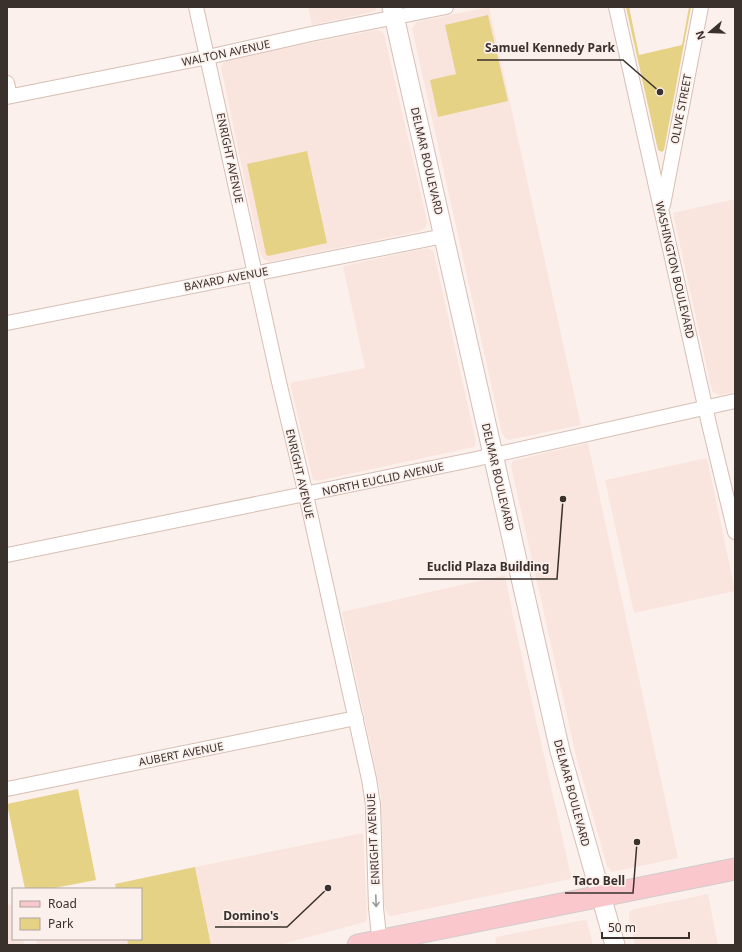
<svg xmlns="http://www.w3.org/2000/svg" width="742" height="952" font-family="'Noto Sans',sans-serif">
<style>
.built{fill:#fae5de}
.green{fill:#e5d284}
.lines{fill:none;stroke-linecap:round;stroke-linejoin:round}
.street-casing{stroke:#d8beb5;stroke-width:16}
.secondary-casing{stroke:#d8beb5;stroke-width:21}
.primary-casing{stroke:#d0cdcc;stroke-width:23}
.street{stroke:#fff;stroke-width:14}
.secondary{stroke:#fff;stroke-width:19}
.primary{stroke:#fac7cd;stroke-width:21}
.oneway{stroke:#9c9896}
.labels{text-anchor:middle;stroke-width:3.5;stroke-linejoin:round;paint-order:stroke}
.street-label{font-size:11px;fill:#3a302c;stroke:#fbf0ec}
.leader{fill:none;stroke:#3a302c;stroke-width:1.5}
.callout-dot{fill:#3a302c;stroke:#fbf0ec;stroke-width:1.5}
.callout-label{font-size:12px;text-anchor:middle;font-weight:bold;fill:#3a302c;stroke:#fbf0ec;stroke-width:3.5;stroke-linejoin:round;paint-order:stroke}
</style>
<rect width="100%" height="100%" fill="#fbf0ec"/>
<path class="built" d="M 308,7 L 377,7 L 376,10 L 372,12 L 312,25 Z
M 489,7 L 581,425 L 509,440 L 505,438 L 502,433 L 412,28 L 416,23 L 422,21 Z
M 377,30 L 381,31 L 384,34 L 427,221 L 426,227 L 421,231 L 269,262 L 264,259 L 260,253 L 221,67 L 223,63 L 229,59 Z
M 735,199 L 735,392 L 720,395 L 712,391 L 673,213 Z
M 427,248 L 432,250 L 434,253 L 476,442 L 474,447 L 349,474 L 318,481 L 313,480 L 290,383 L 365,368 L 343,266 Z
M 588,443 L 678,858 L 612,872 L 607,866 L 576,756 L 511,466 L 513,461 L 516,460 Z
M 707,458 L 735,591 L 634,613 L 605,480 Z
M 505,575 L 514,621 L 571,876 L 570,879 L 566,880 L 392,916 L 388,915 L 384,905 L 381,795 L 342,612 Z
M 363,833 L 367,914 L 367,918 L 365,922 L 279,945 L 211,945 L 195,867 Z
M 708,894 L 718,945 L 635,945 L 629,916 L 630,911 L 635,909 Z
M 13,904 L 13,939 L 23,939 L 24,945 L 7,945 L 7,905 Z
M 584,920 L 587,921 L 593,945 L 496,945 L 495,937 Z
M 36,939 L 127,939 L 128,945 L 37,945 Z"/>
<path class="green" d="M 626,7 L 629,7 L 639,55 L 682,45 L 689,7 L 691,7 L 664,150 L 662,152 L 658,150 Z
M 488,15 L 508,101 L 438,117 L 430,80 L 456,74 L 445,25 Z
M 307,151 L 327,243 L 268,256 L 266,254 L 247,164 Z
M 78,789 L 96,880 L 49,889 L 25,889 L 7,804 Z
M 195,867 L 211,945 L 128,945 L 127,939 L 141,939 L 141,889 L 116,889 L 115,884 Z"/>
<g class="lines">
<defs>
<path id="street" d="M 196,7 L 279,382 L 306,495 L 369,779 L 373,805 L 376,908 L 380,945
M 616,7 L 709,424 L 735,532
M 7,83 L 10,96
M 7,97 L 208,57 L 311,34 L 446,7
M 663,205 L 701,7
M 7,323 L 444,236
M 7,555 L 476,459 L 735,401
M 7,789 L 356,718"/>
<path id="secondary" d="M 392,7 L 560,751 L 615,945"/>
<path id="primary" d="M 358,945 L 735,869"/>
</defs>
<use href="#street" class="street-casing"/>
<use href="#secondary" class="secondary-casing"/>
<use href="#primary" class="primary-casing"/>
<use href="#street" class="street"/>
<use href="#secondary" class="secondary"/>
<use href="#primary" class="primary"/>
</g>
<defs><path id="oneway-shaft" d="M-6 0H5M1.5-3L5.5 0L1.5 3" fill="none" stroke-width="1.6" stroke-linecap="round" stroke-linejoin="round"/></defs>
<use class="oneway" href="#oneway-shaft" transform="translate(376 901) rotate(88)"/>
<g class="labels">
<g class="street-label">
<text transform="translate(226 53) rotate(-12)" y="4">WALTON AVENUE</text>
<text transform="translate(681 109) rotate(-79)" y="4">OLIVE STREET</text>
<text transform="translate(230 158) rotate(78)" y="4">ENRIGHT AVENUE</text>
<text transform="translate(427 161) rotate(77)" y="4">DELMAR BOULEVARD</text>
<text transform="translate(675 270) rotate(77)" y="4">WASHINGTON BOULEVARD</text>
<text transform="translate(226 279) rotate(-11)" y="4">BAYARD AVENUE</text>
<text transform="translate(300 474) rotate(77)" y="4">ENRIGHT AVENUE</text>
<text transform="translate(498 477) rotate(77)" y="4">DELMAR BOULEVARD</text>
<text transform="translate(383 479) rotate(-12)" y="4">NORTH EUCLID AVENUE</text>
<text transform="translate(181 754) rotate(-11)" y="4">AUBERT AVENUE</text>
<text transform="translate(572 793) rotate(75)" y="4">DELMAR BOULEVARD</text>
<text transform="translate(373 839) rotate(-93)" y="4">ENRIGHT AVENUE</text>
</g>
</g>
<path class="leader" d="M660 92L623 60H477M563 499L557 579H419M637 842L633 893H565M328 888L287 927H215"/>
<g class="callout-dot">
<circle cx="660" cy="92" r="4"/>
<circle cx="563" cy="499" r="4"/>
<circle cx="637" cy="842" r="4"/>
<circle cx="328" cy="888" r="4"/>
</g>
<g class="callout-label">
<text x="550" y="52">Samuel Kennedy Park</text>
<text x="488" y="571">Euclid Plaza Building</text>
<text x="599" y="885">Taco Bell</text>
<text x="251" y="920">Domino's</text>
</g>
<rect width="742" height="952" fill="none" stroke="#3a302c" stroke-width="16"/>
<rect x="12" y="888" width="130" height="52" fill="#fbf0ec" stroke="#aea39f"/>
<rect x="20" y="901" width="20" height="6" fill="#fac7cd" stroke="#aea39f"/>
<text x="48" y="908" font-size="12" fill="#3a302c">Road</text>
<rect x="20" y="918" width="20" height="12" fill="#e5d284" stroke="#aea39f"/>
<text x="48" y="928" font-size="12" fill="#3a302c">Park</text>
<g transform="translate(710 32) rotate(251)" stroke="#fbf0ec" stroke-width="3" paint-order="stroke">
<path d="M0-3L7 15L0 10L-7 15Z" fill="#3a302c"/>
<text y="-6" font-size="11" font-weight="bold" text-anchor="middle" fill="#3a302c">N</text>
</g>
<path d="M602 932v6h87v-6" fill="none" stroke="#3a302c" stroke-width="2"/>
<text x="608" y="932" font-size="12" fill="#3a302c" stroke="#fbf0ec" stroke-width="3" paint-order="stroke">50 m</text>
</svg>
